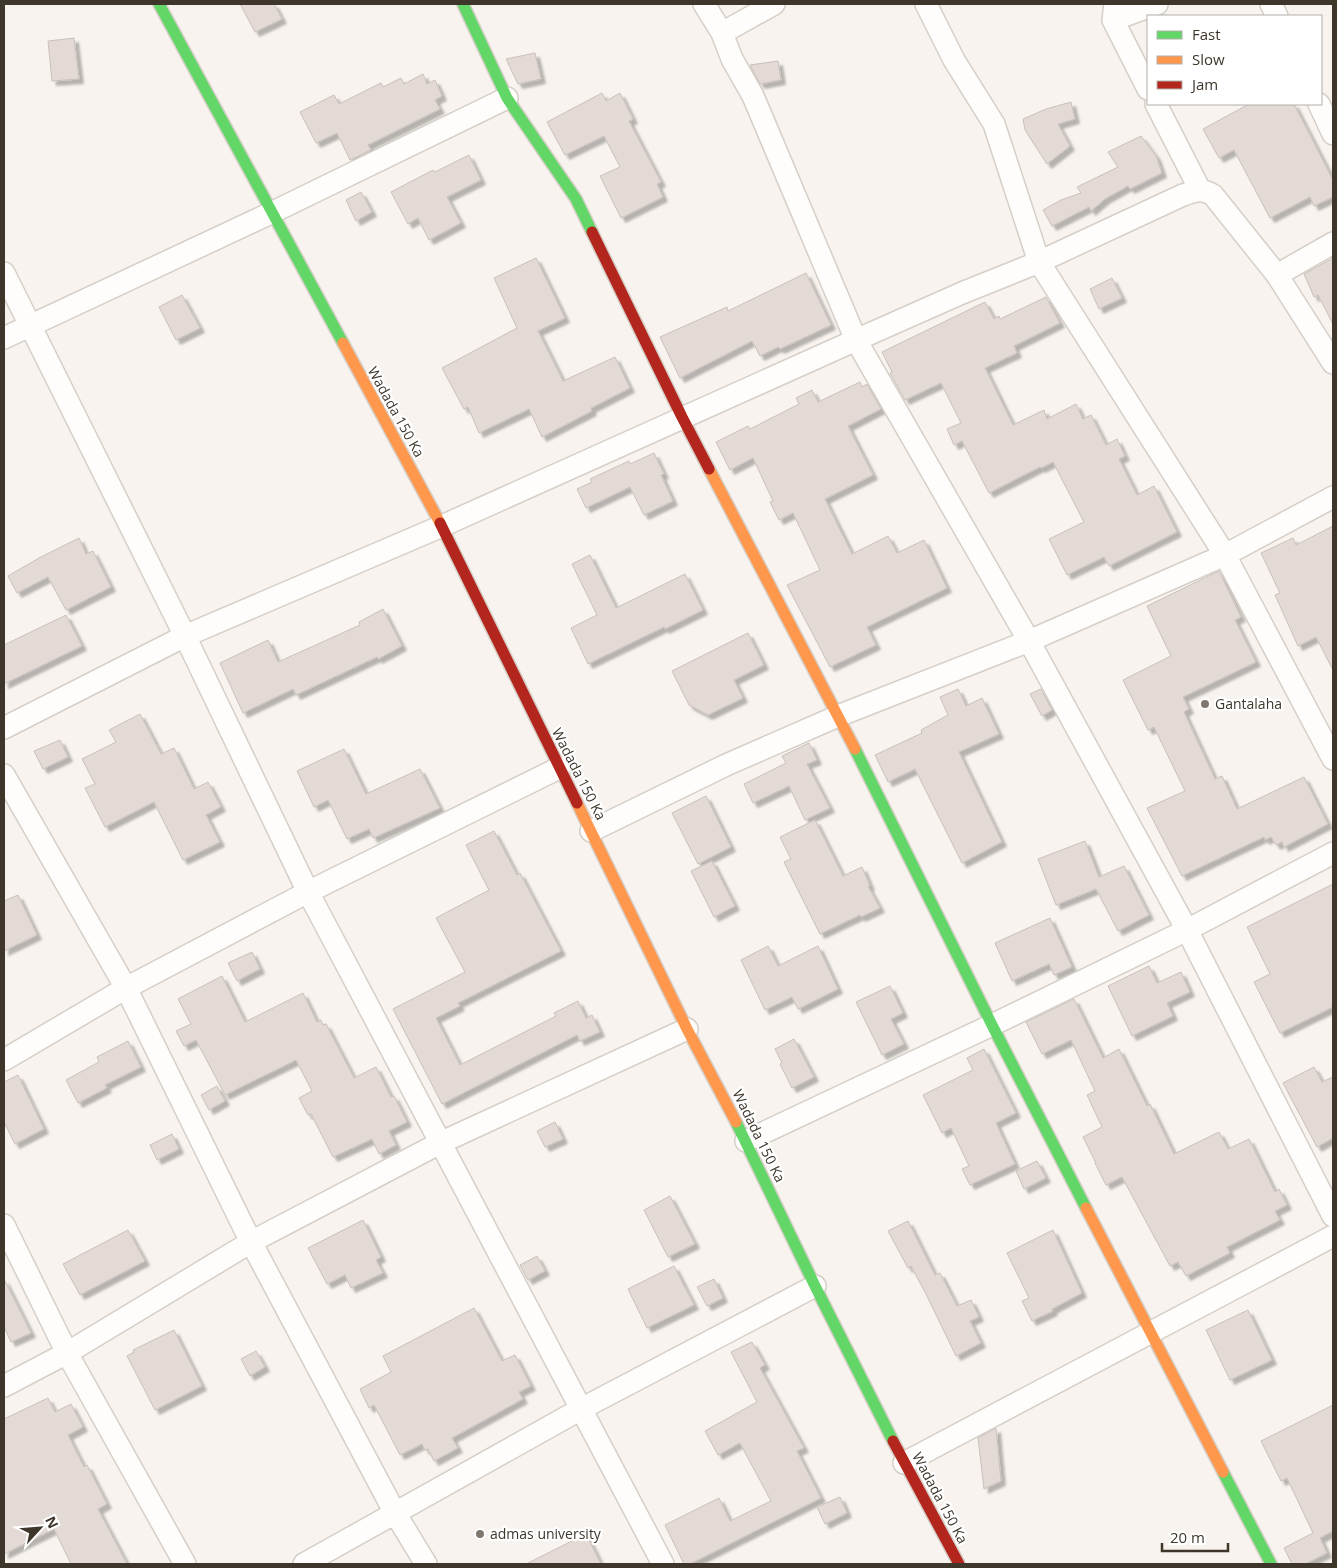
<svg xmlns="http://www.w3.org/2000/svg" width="1337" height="1568" font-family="'Open Sans',sans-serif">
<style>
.building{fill:#e3dad6;stroke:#c9c0bc;filter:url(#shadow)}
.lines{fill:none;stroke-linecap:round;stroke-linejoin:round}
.street-casing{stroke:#d5cfc7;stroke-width:24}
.fast-casing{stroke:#d5cfc7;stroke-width:14}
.slow-casing{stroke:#d5cfc7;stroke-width:14}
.jam-casing{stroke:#d5cfc7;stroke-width:14}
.street{stroke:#fefdfc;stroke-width:21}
.fast{stroke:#63d668;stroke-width:11}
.slow{stroke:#ff974d;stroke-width:11}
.jam{stroke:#b3261e;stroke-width:11}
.poi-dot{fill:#80786f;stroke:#fff;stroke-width:2}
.labels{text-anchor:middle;stroke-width:4.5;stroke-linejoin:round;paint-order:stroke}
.street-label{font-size:14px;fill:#3f362b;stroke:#fff}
.poi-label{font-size:14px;fill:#3f362b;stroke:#fff;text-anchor:start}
</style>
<defs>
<filter id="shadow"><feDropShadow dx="4.5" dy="4.5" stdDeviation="1" flood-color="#0004"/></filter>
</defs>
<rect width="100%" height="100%" fill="#f8f3ee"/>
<path class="building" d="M 240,4 L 274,4 L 282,19 L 255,32 Z
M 74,38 L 79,79 L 52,81 L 48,41 Z
M 535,53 L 541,79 L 518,84 L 506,59 Z
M 778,61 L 781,80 L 760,84 L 750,65 Z
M 423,74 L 427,84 L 435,80 L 442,96 L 435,100 L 440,109 L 368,145 L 371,150 L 350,160 L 337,133 L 316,143 L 300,112 L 334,95 L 339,104 L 381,83 L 383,87 L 401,78 L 404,84 Z
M 602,93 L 606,101 L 620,93 L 633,119 L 629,121 L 661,182 L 657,184 L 663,197 L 621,218 L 600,176 L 620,167 L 604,136 L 565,155 L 547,122 Z
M 1071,102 L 1075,119 L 1058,124 L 1070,146 L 1047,164 L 1025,130 L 1023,119 L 1046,109 Z
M 1249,104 L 1294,104 L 1333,180 L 1333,197 L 1314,206 L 1310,197 L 1270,218 L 1234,150 L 1219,158 L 1203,129 Z
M 1141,136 L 1156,156 L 1162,173 L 1130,189 L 1128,186 L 1105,199 L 1091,211 L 1089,207 L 1052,226 L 1043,210 L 1061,200 L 1081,193 L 1077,187 L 1118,167 L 1108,152 Z
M 469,155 L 481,180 L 447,197 L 461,223 L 429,240 L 418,218 L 408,224 L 391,192 L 433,170 L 435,172 Z
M 361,192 L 372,212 L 356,221 L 346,200 Z
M 536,258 L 565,318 L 538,331 L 563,381 L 615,357 L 630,388 L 591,408 L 592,411 L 542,437 L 529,409 L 479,433 L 468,407 L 464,409 L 442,368 L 517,328 L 494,278 Z
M 1333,258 L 1333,324 L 1318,295 L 1314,297 L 1304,274 Z
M 806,273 L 831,325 L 780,349 L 778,347 L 760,356 L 752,341 L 680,378 L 660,337 L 727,307 L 728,311 Z
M 1112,278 L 1122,298 L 1099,309 L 1090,289 Z
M 182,295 L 200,328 L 176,340 L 159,307 Z
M 1046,297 L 1060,323 L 1014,346 L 1017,353 L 985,368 L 1013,425 L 1044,410 L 1047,419 L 1076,404 L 1083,419 L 1091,415 L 1106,445 L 1117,439 L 1125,456 L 1119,459 L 1137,495 L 1154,486 L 1177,532 L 1109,566 L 1104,557 L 1067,575 L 1049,539 L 1084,522 L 1053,462 L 1041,468 L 1040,467 L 989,493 L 962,441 L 954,445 L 947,429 L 961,423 L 941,383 L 905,400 L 890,373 L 892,372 L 882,352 L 985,302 L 994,319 L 999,316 L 1000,319 Z
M 860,382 L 862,387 L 867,384 L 881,409 L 848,426 L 873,475 L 825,499 L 852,554 L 888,536 L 897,553 L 924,540 L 947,588 L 867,627 L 876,645 L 830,667 L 787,585 L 820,570 L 793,513 L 779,520 L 770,502 L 773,501 L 753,458 L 730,470 L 716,442 L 748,426 L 750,429 L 799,404 L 796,398 L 812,390 L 818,402 Z
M 654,453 L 664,474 L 661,475 L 673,501 L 644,515 L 630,487 L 586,508 L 577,489 L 592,482 L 590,479 L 629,461 L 630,464 Z
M 1333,526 L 1333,670 L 1316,637 L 1298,646 L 1275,595 L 1280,593 L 1261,553 L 1293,538 L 1296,545 Z
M 79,538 L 86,554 L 93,551 L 111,587 L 66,610 L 48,577 L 17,593 L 8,576 L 39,558 Z
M 590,555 L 616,608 L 685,574 L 703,610 L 665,629 L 664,627 L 588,664 L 571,628 L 597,615 L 572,564 Z
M 1219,571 L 1241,617 L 1235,620 L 1256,662 L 1183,697 L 1189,709 L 1184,712 L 1215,779 L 1222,776 L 1237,809 L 1304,777 L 1328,824 L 1284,847 L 1282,842 L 1276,845 L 1271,837 L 1265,840 L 1264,837 L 1182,876 L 1147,808 L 1185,791 L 1154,727 L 1148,730 L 1123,680 L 1171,656 L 1147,606 Z
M 383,609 L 402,646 L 378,659 L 377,657 L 296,695 L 293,689 L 243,713 L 220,663 L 268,640 L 278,662 L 360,625 L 359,622 Z
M 66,615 L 82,646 L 4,684 L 4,645 Z
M 748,633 L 764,665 L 734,680 L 743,698 L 708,715 L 689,705 L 672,671 Z
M 958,689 L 966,706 L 982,698 L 999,734 L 959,752 L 1002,842 L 962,863 L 915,769 L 888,782 L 875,755 L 922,733 L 921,730 L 948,715 L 940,697 Z
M 1041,689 L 1052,710 L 1042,716 L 1030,694 Z
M 140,714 L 161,754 L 174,748 L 194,789 L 208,782 L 221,807 L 206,815 L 220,842 L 183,860 L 154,802 L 105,827 L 85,788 L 95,784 L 82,759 L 116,742 L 109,730 Z
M 60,740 L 68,757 L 43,769 L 34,751 Z
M 809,743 L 817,760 L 807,764 L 830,808 L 805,820 L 789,786 L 753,803 L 744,784 L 786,763 L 782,756 Z
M 344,749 L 366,794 L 420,769 L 440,808 L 373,838 L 369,829 L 347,839 L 328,800 L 314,807 L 297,771 Z
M 706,796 L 731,847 L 698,864 L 672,813 Z
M 815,820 L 843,876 L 862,867 L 870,886 L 868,886 L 880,908 L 861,917 L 860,915 L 820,934 L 784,862 L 791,859 L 780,837 Z
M 494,831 L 517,875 L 520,873 L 561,951 L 458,1003 L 460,1006 L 436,1018 L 460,1065 L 556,1016 L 554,1013 L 578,1001 L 586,1018 L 592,1015 L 600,1032 L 580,1041 L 577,1035 L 442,1104 L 393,1009 L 465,972 L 436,918 L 489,890 L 466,845 Z
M 1085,841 L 1099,877 L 1124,866 L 1149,915 L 1118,931 L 1096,889 L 1056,905 L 1038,859 Z
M 712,861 L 735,906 L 714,917 L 691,871 Z
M 1333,884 L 1333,1007 L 1280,1033 L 1254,982 L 1270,974 L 1247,927 Z
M 18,895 L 37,935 L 4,951 L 4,901 Z
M 1050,918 L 1072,967 L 1054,975 L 1049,964 L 1012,981 L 995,943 Z
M 768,946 L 778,966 L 818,946 L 838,989 L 798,1009 L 792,997 L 765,1010 L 741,960 Z
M 252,952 L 260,969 L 237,981 L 228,963 Z
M 1149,966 L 1157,983 L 1181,972 L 1190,992 L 1167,1003 L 1173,1016 L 1132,1036 L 1108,986 Z
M 222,976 L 245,1022 L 303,993 L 317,1022 L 321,1020 L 323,1025 L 326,1024 L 354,1078 L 376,1067 L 391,1097 L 394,1096 L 407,1122 L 389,1131 L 396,1145 L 379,1154 L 372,1139 L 333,1157 L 311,1114 L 308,1115 L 299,1098 L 312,1091 L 296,1060 L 225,1095 L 196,1040 L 184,1046 L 176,1031 L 191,1024 L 178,999 Z
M 890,986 L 903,1013 L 891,1019 L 904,1044 L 882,1055 L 856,1002 Z
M 1074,999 L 1103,1058 L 1119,1049 L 1147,1106 L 1150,1104 L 1174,1154 L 1219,1132 L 1228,1149 L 1249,1139 L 1275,1192 L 1279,1189 L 1287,1205 L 1275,1211 L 1280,1220 L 1227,1247 L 1230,1253 L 1186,1276 L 1178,1262 L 1170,1266 L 1122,1177 L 1106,1185 L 1095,1163 L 1096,1163 L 1083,1137 L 1102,1127 L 1087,1095 L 1095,1091 L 1071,1040 L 1042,1054 L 1026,1022 Z
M 794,1039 L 814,1077 L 792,1088 L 780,1064 L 782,1063 L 775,1049 Z
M 128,1041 L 141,1067 L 105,1085 L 107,1088 L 78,1103 L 66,1080 L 99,1062 L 97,1057 Z
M 984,1049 L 1016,1113 L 996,1123 L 1015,1164 L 970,1185 L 962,1169 L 969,1166 L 951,1128 L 942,1133 L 923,1095 L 973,1070 L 967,1058 Z
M 1314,1067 L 1322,1082 L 1333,1077 L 1333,1138 L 1317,1147 L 1283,1083 Z
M 18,1075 L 44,1129 L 15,1144 L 4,1122 L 4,1082 Z
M 217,1086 L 225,1101 L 209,1110 L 201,1095 Z
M 555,1122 L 563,1139 L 545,1147 L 537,1131 Z
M 172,1134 L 179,1149 L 157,1160 L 150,1145 Z
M 1037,1161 L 1046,1178 L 1024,1189 L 1016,1171 Z
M 670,1196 L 695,1244 L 668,1257 L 644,1210 Z
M 363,1220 L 381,1257 L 376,1260 L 383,1273 L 351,1288 L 345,1275 L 327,1284 L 308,1248 Z
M 908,1221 L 935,1275 L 940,1273 L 957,1306 L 971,1300 L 979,1317 L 970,1321 L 981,1343 L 956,1356 L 926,1294 L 911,1266 L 908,1268 L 888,1231 Z
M 128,1230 L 145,1261 L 80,1295 L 63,1264 Z
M 1053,1230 L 1082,1293 L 1052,1309 L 1053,1311 L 1032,1321 L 1022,1301 L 1029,1298 L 1007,1253 Z
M 537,1256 L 545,1271 L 528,1280 L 520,1265 Z
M 674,1266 L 694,1305 L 647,1328 L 628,1289 Z
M 4,1279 L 31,1333 L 11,1342 L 4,1327 Z
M 714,1279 L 723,1298 L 707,1306 L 697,1287 Z
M 474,1308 L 502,1361 L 515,1355 L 531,1386 L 519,1392 L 523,1399 L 452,1438 L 458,1448 L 434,1461 L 428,1449 L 425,1450 L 422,1444 L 400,1455 L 374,1405 L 369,1408 L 360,1389 L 391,1372 L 383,1356 Z
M 1248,1310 L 1272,1360 L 1230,1380 L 1206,1330 Z
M 174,1330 L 202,1386 L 155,1410 L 127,1356 L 134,1352 L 133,1350 Z
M 752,1342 L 765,1365 L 760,1368 L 804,1448 L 797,1451 L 821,1498 L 690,1564 L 684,1564 L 665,1525 L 719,1498 L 730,1521 L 771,1501 L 740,1443 L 718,1455 L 705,1431 L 757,1402 L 731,1352 Z
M 256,1351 L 265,1367 L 250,1376 L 241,1359 Z
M 48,1398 L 55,1412 L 71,1404 L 83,1427 L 68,1435 L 84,1467 L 87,1465 L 107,1504 L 98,1509 L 127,1564 L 71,1564 L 54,1529 L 4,1554 L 4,1419 Z
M 1333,1405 L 1333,1531 L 1320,1538 L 1327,1553 L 1305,1564 L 1292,1564 L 1284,1548 L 1313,1533 L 1287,1478 L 1281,1481 L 1261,1441 Z
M 996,1428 L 1001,1481 L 984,1489 L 978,1438 Z
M 840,1497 L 847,1513 L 825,1524 L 817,1507 Z
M 586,1534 L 601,1564 L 526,1564 Z"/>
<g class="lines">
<defs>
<path id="street" d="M 704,4 L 722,33 L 732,59 L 753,96 L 856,340 L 1029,641 L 1187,930 L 1333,1216
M 926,4 L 954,60 L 994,124 L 1039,262 L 1225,555 L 1333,759
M 1115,4 L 1113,20 L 1148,89
M 1271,4 L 1277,16
M 1113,20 L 1157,4
M 722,33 L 774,4
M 1156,104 L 1200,190
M 1319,104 L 1333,134
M 4,273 L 185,636 L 308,892 L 663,1564
M 1277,275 L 1333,243
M 4,338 L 271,213 L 507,98
M 4,728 L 185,636 L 442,526 L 856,340 L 962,293 L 1039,262 L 1183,195 C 1196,191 1201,188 1213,195 L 1277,275 L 1333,363
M 4,775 L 126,988 L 251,1242 L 395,1513 L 426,1564
M 591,831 L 726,765 L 838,716 L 1029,641 L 1225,555 L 1333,497
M 4,1060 L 126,988 L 308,892 L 559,768
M 746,1141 L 992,1025 L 1187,930 L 1333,853
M 4,1225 L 67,1353 L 185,1564
M 4,1386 L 67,1353 L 251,1242 L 440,1143 L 687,1029
M 904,1463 L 1333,1236
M 304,1564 L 581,1409 L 815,1286"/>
<path id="fast" d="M 159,4 L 343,343
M 463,4 L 507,98 L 576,199 L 592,232
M 855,749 L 992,1025 L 1086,1208
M 736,1122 L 815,1286 L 893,1441
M 1223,1472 L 1271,1564"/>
<path id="slow" d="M 343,343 L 440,523
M 709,469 L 855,749
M 577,803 L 687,1029 L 736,1122
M 1086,1208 L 1223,1472"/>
<path id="jam" d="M 592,232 L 682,417 L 709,469
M 440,523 L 577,803
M 893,1441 L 959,1564"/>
</defs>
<use href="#street" class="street-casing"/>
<use href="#fast" class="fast-casing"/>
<use href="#slow" class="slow-casing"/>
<use href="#jam" class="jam-casing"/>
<use href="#street" class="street"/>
<use href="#fast" class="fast"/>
<use href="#slow" class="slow"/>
<use href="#jam" class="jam"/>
</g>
<g class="poi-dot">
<circle cx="1205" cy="704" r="5"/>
<circle cx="480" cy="1534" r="5"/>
</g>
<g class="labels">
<g class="street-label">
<text transform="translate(396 412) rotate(61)" y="5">Wadada 150 Ka</text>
<text transform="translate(579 774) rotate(63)" y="5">Wadada 150 Ka</text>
<text transform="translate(759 1136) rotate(64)" y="5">Wadada 150 Ka</text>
<text transform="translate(940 1498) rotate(62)" y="5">Wadada 150 Ka</text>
</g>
<g class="poi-label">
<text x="1215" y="709">Gantalaha</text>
<text x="490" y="1539">admas university</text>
</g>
</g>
<rect width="1337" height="1568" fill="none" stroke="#3f362b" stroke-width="10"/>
<rect x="1147" y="15" width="175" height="90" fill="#ffffff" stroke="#b2afaa"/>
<rect x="1157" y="31" width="25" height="8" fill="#63d668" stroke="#b2afaa"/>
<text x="1192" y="40" font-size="15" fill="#3f362b">Fast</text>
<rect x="1157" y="56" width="25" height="8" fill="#ff974d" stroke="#b2afaa"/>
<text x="1192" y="65" font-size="15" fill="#3f362b">Slow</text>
<rect x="1157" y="81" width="25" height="8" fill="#b3261e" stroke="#b2afaa"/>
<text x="1192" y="90" font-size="15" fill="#3f362b">Jam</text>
<g transform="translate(40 1528) rotate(64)" stroke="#ffffff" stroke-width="4" paint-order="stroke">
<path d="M0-4L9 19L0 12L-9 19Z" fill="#3f362b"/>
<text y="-8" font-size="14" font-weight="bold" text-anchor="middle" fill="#3f362b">N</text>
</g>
<path d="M1162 1543v8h66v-8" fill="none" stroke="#3f362b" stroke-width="2.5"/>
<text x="1170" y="1543" font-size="15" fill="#3f362b" stroke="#ffffff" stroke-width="4" paint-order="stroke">20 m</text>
</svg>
